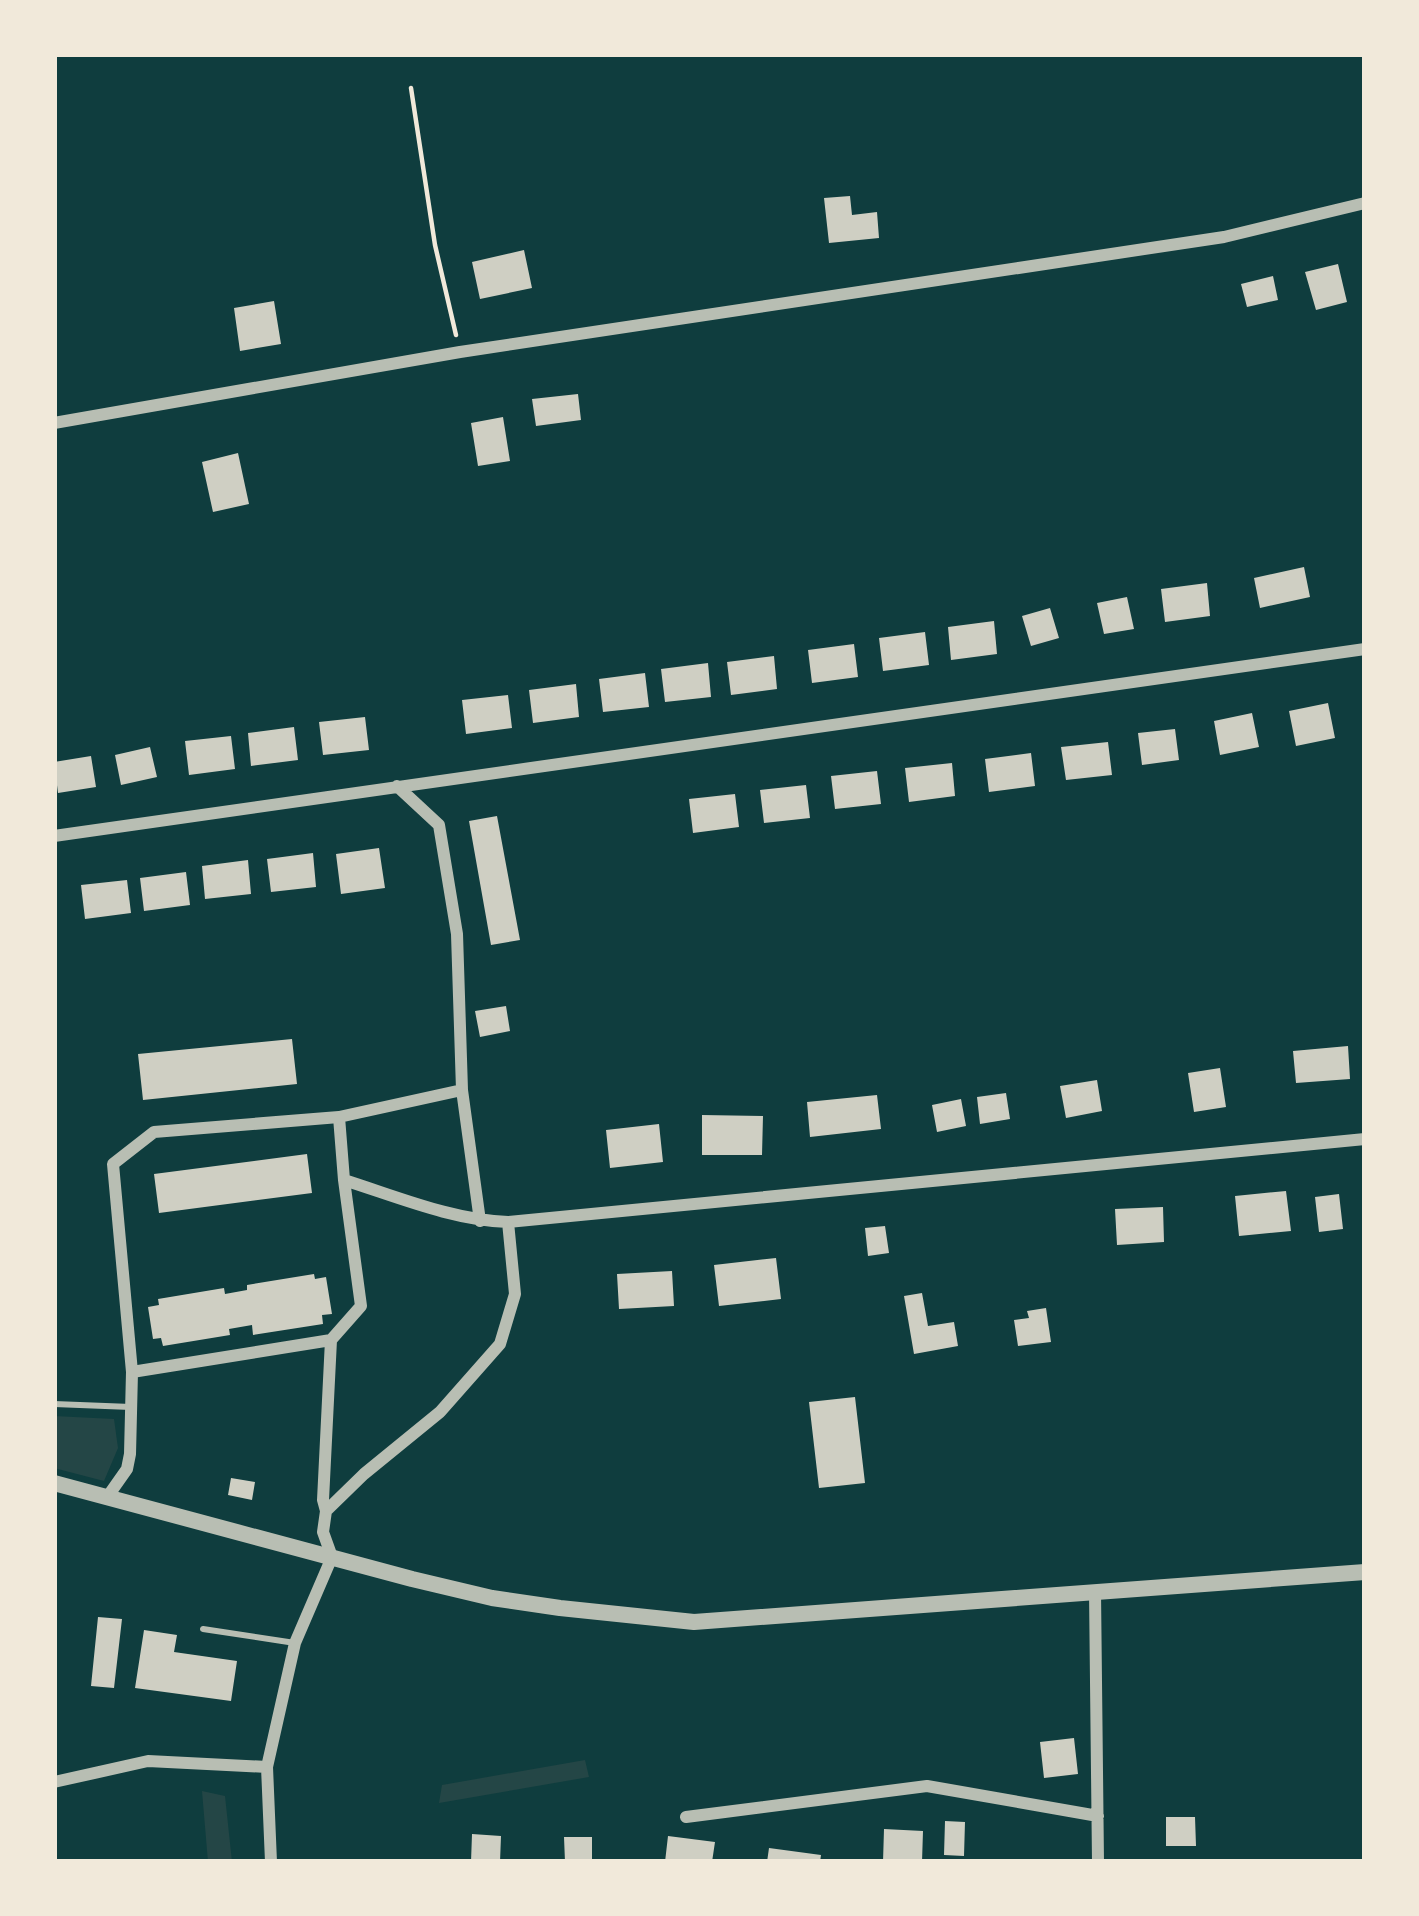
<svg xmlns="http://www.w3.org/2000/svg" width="1419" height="1916" font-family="Raleway,sans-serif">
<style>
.green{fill:#244646}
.building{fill:#cfcfc3}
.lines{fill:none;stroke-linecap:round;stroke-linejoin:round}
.path{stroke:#f1e9da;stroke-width:4.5}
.service{stroke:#b8beb3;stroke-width:6}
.minor{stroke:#b8beb3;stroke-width:12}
.tertiary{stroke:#b8beb3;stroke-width:16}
</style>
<rect width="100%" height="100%" fill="#0f3d3e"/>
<path class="green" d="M 54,1416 L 114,1419 L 118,1448 L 104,1481 L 54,1468 Z
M 585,1760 L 589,1777 L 439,1803 L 442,1785 Z
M 202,1791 L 225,1796 L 232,1862 L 208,1862 Z"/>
<path class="building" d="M 850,196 L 852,215 L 877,212 L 879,238 L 829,243 L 824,198 Z
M 524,250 L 532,288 L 480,299 L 472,262 Z
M 1338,264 L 1347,302 L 1316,310 L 1305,272 Z
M 1273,276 L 1278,300 L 1247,307 L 1241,284 Z
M 274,301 L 281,344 L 240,351 L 234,308 Z
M 578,394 L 581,420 L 536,426 L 532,399 Z
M 503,417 L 510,461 L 478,466 L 471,423 Z
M 238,453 L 249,504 L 213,512 L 202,462 Z
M 1304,567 L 1310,597 L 1260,608 L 1254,578 Z
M 1207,583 L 1210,616 L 1165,622 L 1161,589 Z
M 1127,597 L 1134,629 L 1104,634 L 1097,603 Z
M 1050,608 L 1059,638 L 1031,646 L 1022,616 Z
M 994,621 L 997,654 L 951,660 L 948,627 Z
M 925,632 L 929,665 L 883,671 L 879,638 Z
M 854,644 L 858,677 L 812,683 L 808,650 Z
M 774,656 L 777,689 L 731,695 L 727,662 Z
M 708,663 L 711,697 L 665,702 L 661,669 Z
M 645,673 L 649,707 L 603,712 L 599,679 Z
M 576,684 L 579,717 L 533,723 L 529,690 Z
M 508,695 L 512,728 L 466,734 L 462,700 Z
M 1328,703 L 1335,738 L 1296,746 L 1289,711 Z
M 1252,713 L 1259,747 L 1220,755 L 1214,721 Z
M 365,717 L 369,750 L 323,755 L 319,722 Z
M 294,727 L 298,760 L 251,766 L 248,733 Z
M 1175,729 L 1179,760 L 1142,765 L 1138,733 Z
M 231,736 L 235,769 L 189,775 L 185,741 Z
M 1108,742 L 1112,775 L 1066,780 L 1061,747 Z
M 150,747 L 157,777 L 121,785 L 115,755 Z
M 1031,753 L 1035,786 L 989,792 L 985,759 Z
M 91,756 L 96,787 L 58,793 L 54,762 Z
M 952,763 L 955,796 L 909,802 L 905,768 Z
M 877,771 L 881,804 L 835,809 L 831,776 Z
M 806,785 L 810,818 L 764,823 L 760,790 Z
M 735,794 L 739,827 L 693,833 L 689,799 Z
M 497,816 L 520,940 L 491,945 L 469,821 Z
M 379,848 L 385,888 L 341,894 L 336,854 Z
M 313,853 L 316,887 L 271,892 L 267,859 Z
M 248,860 L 251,894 L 205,899 L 202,866 Z
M 186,872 L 190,905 L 144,911 L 140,878 Z
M 127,880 L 131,913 L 85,919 L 81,885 Z
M 506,1006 L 510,1031 L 480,1037 L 475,1011 Z
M 292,1039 L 297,1084 L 143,1100 L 138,1054 Z
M 1348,1046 L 1350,1079 L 1296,1083 L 1293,1051 Z
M 1220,1068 L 1226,1107 L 1194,1112 L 1188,1073 Z
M 1097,1080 L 1102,1111 L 1066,1118 L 1060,1086 Z
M 1006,1093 L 1010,1119 L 980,1124 L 977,1097 Z
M 877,1095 L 881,1129 L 810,1137 L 807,1102 Z
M 961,1099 L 966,1126 L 937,1132 L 932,1105 Z
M 702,1115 L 763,1116 L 762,1155 L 702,1155 Z
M 659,1124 L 663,1162 L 610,1168 L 606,1130 Z
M 307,1154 L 312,1193 L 159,1213 L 154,1174 Z
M 1286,1191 L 1291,1231 L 1239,1236 L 1235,1196 Z
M 1339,1194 L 1343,1229 L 1319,1232 L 1315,1197 Z
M 1163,1207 L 1164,1242 L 1117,1245 L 1115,1209 Z
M 885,1226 L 889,1253 L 868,1256 L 865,1228 Z
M 776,1258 L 781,1299 L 719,1306 L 714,1265 Z
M 672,1271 L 674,1306 L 619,1309 L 617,1274 Z
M 314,1274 L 315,1279 L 326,1277 L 332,1314 L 322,1315 L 323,1324 L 253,1335 L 252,1325 L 229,1329 L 230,1335 L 163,1346 L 161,1338 L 153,1339 L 148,1307 L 159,1305 L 158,1299 L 224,1288 L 225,1294 L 247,1290 L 247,1285 Z
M 922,1293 L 928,1326 L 954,1322 L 958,1346 L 914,1354 L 904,1296 Z
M 1046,1308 L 1051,1342 L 1018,1346 L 1014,1320 L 1029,1318 L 1027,1311 Z
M 855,1397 L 865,1483 L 819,1488 L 809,1402 Z
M 231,1478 L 255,1482 L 252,1500 L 228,1495 Z
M 98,1617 L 122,1619 L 114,1688 L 91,1686 Z
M 144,1630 L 177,1635 L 174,1652 L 237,1661 L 231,1701 L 135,1688 Z
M 1074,1738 L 1078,1774 L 1044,1778 L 1040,1742 Z
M 1166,1817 L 1195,1817 L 1196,1846 L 1166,1846 Z
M 945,1821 L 965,1822 L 964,1856 L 944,1855 Z
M 884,1829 L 923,1831 L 922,1862 L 883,1862 Z
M 472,1834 L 501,1836 L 500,1862 L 471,1862 Z
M 668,1836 L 715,1842 L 712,1862 L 665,1862 Z
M 564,1837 L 592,1837 L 592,1862 L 565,1862 Z
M 769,1848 L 821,1855 L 820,1862 L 767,1862 Z"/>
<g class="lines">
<path class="path" d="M 411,88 L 435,245 L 456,335"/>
<path class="service" d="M 54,1404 L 131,1407
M 203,1629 L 295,1643"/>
<path class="minor" d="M 54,423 L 460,352 L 1224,237 L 1365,203
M 397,786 L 439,825 L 457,934 L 462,1090 L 480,1221
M 54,836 L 1365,649
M 339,1117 L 462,1090
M 132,1372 L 331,1340
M 108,1496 L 127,1469 L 130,1454 L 132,1372 L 113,1164 L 154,1132 L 339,1117 L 344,1180 C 398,1197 452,1220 508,1222 L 1365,1139
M 326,1511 L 323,1500 L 331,1340 L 361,1306 L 344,1180
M 1095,1591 L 1098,1862
M 54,1782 L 148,1761 L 267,1767
M 686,1817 L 927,1786 L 1098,1816
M 271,1862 L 267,1767 L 295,1643 L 332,1557 L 323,1532 L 326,1511 L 364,1474 L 440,1412 L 500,1344 L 515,1294 L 508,1222"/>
<path class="tertiary" d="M 54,1483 L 412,1579 L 492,1598 L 560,1608 L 694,1622 L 1365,1572"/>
</g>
<rect width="1419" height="1916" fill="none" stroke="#f1e9da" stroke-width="114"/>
</svg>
